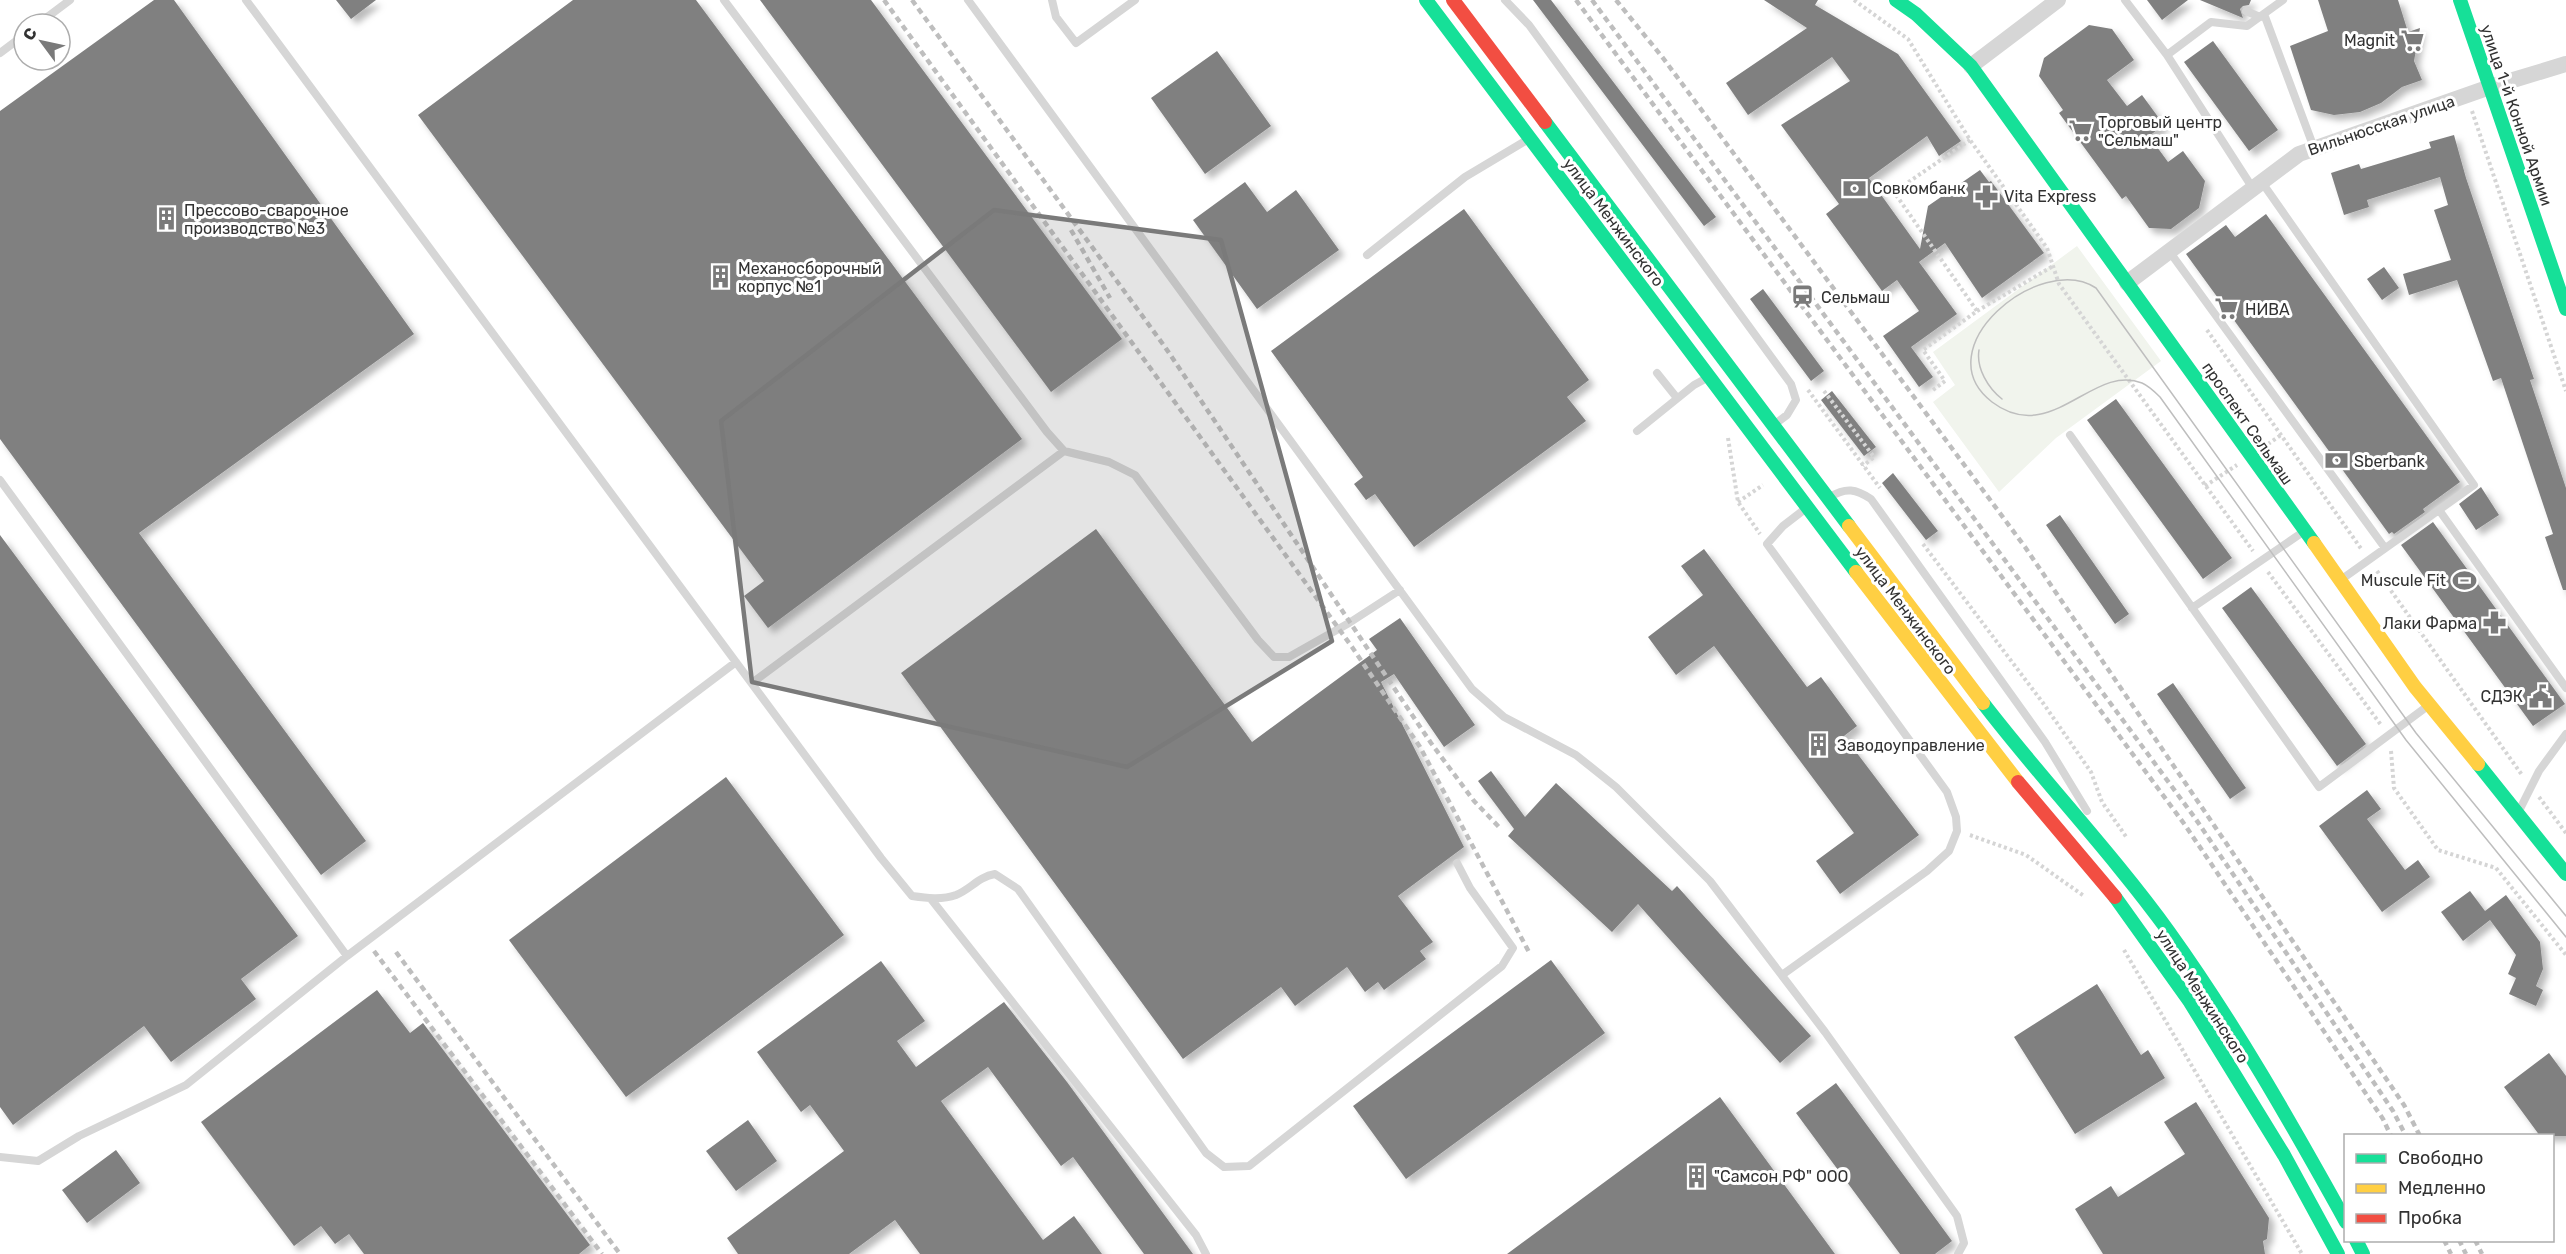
<svg xmlns="http://www.w3.org/2000/svg" width="2566" height="1254" font-family="Rubik,sans-serif">
<style>
.green{fill:#f1f4ed}
.building{fill:#808080;filter:url(#shadow)}
.lines{fill:none;stroke-linecap:round;stroke-linejoin:round}
.path{stroke:#d5d5d5;stroke-width:4;stroke-dasharray:3 3;stroke-linecap:butt}
.lane{stroke:#d6d6d6;stroke-width:8}
.street{stroke:#d6d6d6;stroke-width:16}
.fast{stroke:#16e098;stroke-width:14}
.slow{stroke:#ffcf43;stroke-width:14}
.jam{stroke:#f24e42;stroke-width:14}
.tram{stroke:#bebebe;stroke-width:1.5}
.rail{stroke:#bebebe;stroke-width:4.5;stroke-dasharray:6 4.5;stroke-linecap:butt}
.marked{fill:#7a7a7a;fill-opacity:0.2;stroke:#7a7a7a;stroke-width:4.5;stroke-linejoin:round}
.labels{text-anchor:middle;stroke-width:6;stroke-linejoin:round;paint-order:stroke}
.poi-label{font-size:16px;fill:#323232;stroke:#fff;text-anchor:start}
.street-label{font-size:16px;fill:#323232;stroke:#fff}
</style>
<defs>
<filter id="shadow"><feDropShadow dx="5.5" dy="5.5" stdDeviation="3" flood-color="#0004"/></filter>
</defs>
<rect width="100%" height="100%" fill="#fff"/>
<path class="green" d="M 2077,246 L 2161,361 L 2056,438 L 1999,492 L 1933,402 L 1955,385 L 1933,352 Z"/>
<path class="building" d="M 154,0 L 174,0 L 414,334 L 139,533 L 366,841 L 321,875 L 0,439 L 0,111 Z
M 336,0 L 376,0 L 351,19 Z
M 573,0 L 696,0 L 1022,439 L 768,628 L 744,596 L 764,581 L 418,115 Z
M 760,0 L 871,0 L 1122,339 L 1051,392 Z
M 1533,0 L 1551,0 L 1716,217 L 1704,226 Z
M 1764,0 L 1818,0 L 1815,5 L 1898,54 L 1961,141 L 1939,156 L 1927,136 L 1869,178 L 1920,249 L 1928,206 L 1980,170 L 1989,182 L 1991,181 L 2044,253 L 1982,298 L 1945,243 L 1919,262 L 1957,314 L 1911,347 L 1933,377 L 1919,387 L 1883,336 L 1919,311 L 1897,280 L 1882,291 L 1826,214 L 1839,204 L 1781,125 L 1850,81 L 1832,57 L 1748,115 L 1726,83 L 1807,28 Z
M 2147,0 L 2188,0 L 2162,20 Z
M 2200,0 L 2251,0 L 2249,5 L 2243,6 L 2240,9 L 2243,18 Z
M 2318,0 L 2398,0 L 2408,32 L 2420,28 L 2414,61 L 2422,80 L 2402,87 L 2381,103 L 2360,112 L 2334,115 L 2311,110 L 2290,46 L 2328,31 Z
M 2089,25 L 2112,29 L 2134,60 L 2107,80 L 2127,106 L 2142,95 L 2164,125 L 2149,136 L 2168,162 L 2183,151 L 2205,181 L 2199,208 L 2171,229 L 2149,228 L 2126,196 L 2122,199 L 2059,113 L 2063,110 L 2039,76 L 2044,58 Z
M 2213,41 L 2278,130 L 2249,151 L 2184,62 Z
M 1217,51 L 1271,126 L 1205,174 L 1151,98 Z
M 2454,135 L 2466,178 L 2534,379 L 2530,380 L 2566,488 L 2566,590 L 2563,590 L 2545,537 L 2553,534 L 2501,378 L 2493,381 L 2457,280 L 2409,295 L 2403,274 L 2451,260 L 2434,210 L 2448,205 L 2440,177 L 2367,200 L 2369,207 L 2344,215 L 2331,173 L 2359,164 L 2361,169 L 2431,148 L 2429,142 Z
M 1245,182 L 1267,212 L 1296,190 L 1339,250 L 1257,309 L 1193,220 Z
M 1464,209 L 1589,380 L 1567,397 L 1586,421 L 1414,547 L 1375,494 L 1366,500 L 1354,484 L 1363,477 L 1271,351 Z
M 2266,214 L 2460,482 L 2423,509 L 2425,512 L 2394,534 L 2392,532 L 2389,534 L 2186,254 L 2226,225 L 2235,237 Z
M 2384,267 L 2399,288 L 2382,300 L 2367,279 Z
M 1763,289 L 1824,371 L 1811,381 L 1750,299 Z
M 1832,391 L 1876,447 L 1864,456 L 1821,400 Z
M 2116,399 L 2232,558 L 2203,579 L 2087,420 Z
M 1893,473 L 1938,531 L 1926,540 L 1882,483 Z
M 2481,487 L 2499,515 L 2476,530 L 2459,504 Z
M 2060,515 L 2129,614 L 2115,624 L 2046,525 Z
M 2433,522 L 2565,704 L 2533,726 L 2401,545 Z
M 1096,529 L 1252,742 L 1377,650 L 1369,639 L 1400,618 L 1475,725 L 1444,747 L 1394,674 L 1381,682 L 1464,847 L 1398,896 L 1433,942 L 1420,951 L 1426,959 L 1384,990 L 1378,982 L 1365,992 L 1347,967 L 1295,1006 L 1281,987 L 1183,1059 L 901,673 Z
M 0,535 L 298,936 L 241,979 L 256,999 L 171,1062 L 144,1026 L 13,1125 L 0,1107 Z
M 1704,549 L 1807,687 L 1821,677 L 1857,726 L 1844,736 L 1919,835 L 1840,894 L 1816,861 L 1854,833 L 1714,646 L 1676,675 L 1648,637 L 1703,595 L 1681,566 Z
M 2251,587 L 2366,744 L 2337,766 L 2222,608 Z
M 2173,683 L 2246,788 L 2230,799 L 2157,694 Z
M 1491,771 L 1525,817 L 1556,783 L 1672,891 L 1677,886 L 1811,1036 L 1780,1063 L 1638,904 L 1612,932 L 1508,836 L 1514,829 L 1478,781 Z
M 726,777 L 844,935 L 626,1097 L 509,940 Z
M 2367,790 L 2381,809 L 2367,819 L 2405,870 L 2418,860 L 2430,877 L 2382,912 L 2319,826 Z
M 2470,891 L 2485,911 L 2506,895 L 2540,942 L 2543,969 L 2536,986 L 2543,990 L 2536,1006 L 2509,994 L 2516,978 L 2508,974 L 2516,955 L 2490,920 L 2463,941 L 2441,912 Z
M 1551,960 L 1605,1033 L 1406,1179 L 1353,1106 Z
M 881,961 L 925,1021 L 897,1041 L 916,1067 L 1004,1002 L 1067,1082 L 1193,1254 L 1144,1254 L 1073,1157 L 1061,1166 L 988,1067 L 941,1101 L 1043,1240 L 1074,1216 L 1102,1254 L 920,1254 L 895,1220 L 849,1254 L 738,1254 L 727,1238 L 844,1151 L 810,1105 L 801,1112 L 757,1052 Z
M 2097,984 L 2141,1055 L 2148,1050 L 2165,1078 L 2075,1134 L 2014,1037 Z
M 377,990 L 410,1033 L 423,1023 L 590,1245 L 579,1254 L 364,1254 L 349,1234 L 335,1244 L 321,1226 L 294,1246 L 201,1122 Z
M 2549,1053 L 2566,1076 L 2566,1136 L 2540,1136 L 2504,1087 Z
M 1836,1083 L 1952,1241 L 1935,1254 L 1900,1254 L 1796,1113 Z
M 1720,1097 L 1835,1254 L 1507,1254 Z
M 2196,1102 L 2269,1218 L 2267,1239 L 2263,1241 L 2265,1254 L 2103,1254 L 2075,1209 L 2111,1186 L 2118,1197 L 2185,1154 L 2164,1122 Z
M 748,1120 L 777,1161 L 736,1191 L 706,1151 Z
M 116,1150 L 140,1183 L 87,1223 L 62,1190 Z"/>
<g class="lines">
<path class="path" d="M 1854,0 L 1908,39 L 1970,140 L 2047,248 L 2059,284 L 2253,551
M 2472,111 L 2566,391
M 1977,311 L 2053,266
M 2207,330 L 2362,550
M 1808,390 L 1880,488
M 1933,390 L 1945,381 L 1923,350 L 1977,311 L 1894,192 L 1970,140
M 1824,391 L 1874,457 L 1863,466
M 1728,438 L 1738,502 L 1760,534
M 2268,444 L 2281,435
M 2205,486 L 2237,465
M 1738,502 L 1763,485
M 1923,544 L 2043,703 L 2091,772 L 2102,802 L 2127,838
M 2377,571 L 2522,775
M 2268,572 L 2381,725
M 2391,751 L 2394,788 L 2438,850 L 2496,868 L 2566,955
M 2539,797 L 2566,833
M 1970,835 L 2026,855 L 2084,896
M 2124,950 L 2302,1254"/>
<path class="lane" d="M 246,0 L 881,858 L 912,896 C 926,898 942,900 956,895 C 971,889 978,877 995,874 L 1018,889 L 1206,1153 L 1224,1167 L 1249,1166 L 1502,966 L 1513,948 L 1470,888 L 1457,863
M 724,0 L 1047,432 L 1064,451 L 1109,462 L 1135,475 L 1258,640 L 1274,657 L 1289,657 L 1349,623 L 1400,590
M 968,0 L 1472,689 L 1504,717 L 1576,755 L 1616,787 L 1710,881 L 1825,1032 L 1957,1216 L 1964,1243 L 1958,1254
M 1052,0 L 1056,17 L 1076,43 L 1135,0
M 1505,0 L 1529,25 L 1791,384 L 1796,400 L 1787,415 L 1775,424
M 2125,0 L 2167,55 L 2252,187
M 2246,11 L 2260,17
M 2264,14 L 2314,148
M 38,24 L 70,0
M 0,53 L 24,35
M 2167,55 L 2211,22 L 2247,26 L 2283,0
M 2261,181 L 2474,485 L 2342,579
M 2169,251 L 2385,548
M 1367,255 L 1465,177 L 1527,140
M 1657,373 L 1677,398
M 1637,431 L 1694,385 L 1707,378
M 2070,435 L 2319,787 L 2429,705
M 0,480 L 347,956
M 1830,497 C 1846,487 1856,489 1871,499 L 2045,742 L 2087,811
M 2439,510 L 2566,688
M 2192,608 L 2303,532
M 752,683 L 1064,451
M 2519,811 L 2539,771 L 2566,734
M 931,899 L 1196,1235 L 1206,1254
M 1782,975 L 1927,871 L 1949,851 L 1957,831 L 1956,817 L 1947,792 L 1767,544 L 1783,526 L 1805,509
M 0,1157 L 38,1161 L 79,1136 L 186,1085 L 347,956 L 736,662"/>
<path class="street" d="M 1971,66 L 2058,0
M 2127,283 L 2299,154 L 2490,87 L 2566,64"/>
<path class="fast" d="M 1426,0 L 1856,572
M 1896,0 L 1916,14 L 1971,66 L 2314,543
M 2460,0 L 2566,309
M 1545,122 L 1849,526
M 1983,703 C 2043,781 2111,852 2169,932 C 2235,1024 2291,1123 2346,1222
M 2478,764 L 2566,874
M 2115,897 L 2190,1002 L 2284,1155 L 2338,1254
M 2356,1240 L 2363,1254"/>
<path class="slow" d="M 1849,526 L 1983,703
M 2314,543 L 2415,687 L 2478,764
M 1856,572 L 2018,782"/>
<path class="jam" d="M 1453,0 L 1545,122
M 2018,782 L 2115,897"/>
<path class="tram" d="M 1979,350 C 1976,368 1988,388 2002,399
M 2566,916 L 2416,733 L 2096,288 C 2040,251 1923,349 1992,402 C 2051,447 2093,363 2142,383 C 2149,386 2155,392 2160,397 L 2406,740 L 2566,937"/>
<path class="rail" d="M 884,0 L 1352,647 L 1420,747 L 1530,954
M 912,0 L 1165,347 L 1431,743 L 1474,801 L 1500,828
M 1576,0 L 2185,825 L 2383,1119 L 2391,1136
M 1592,0 L 2195,818 L 2393,1111 L 2406,1136
M 1616,0 L 1663,58 L 2025,547 L 2404,1105 L 2420,1136
M 1071,230 L 1110,298
M 374,951 L 602,1254
M 396,952 L 620,1254
M 2444,1240 L 2451,1254
M 2459,1240 L 2466,1254
M 2475,1240 L 2482,1254"/>
</g>
<path class="marked" d="M 994,210 L 1221,240 L 1332,641 L 1127,767 L 752,682 L 721,421 Z"/>
<defs>
<symbol id="supermarket-bare" viewBox="-9 -9 18 18"><path d="M-6-5.5h2.5l.6 2H6L4.5 2H-2.5L-4.4-4H-6ZM-1.5 3.2a1.3 1.3 0 1 0 .1 0ZM3 3.2a1.3 1.3 0 1 0 .1 0Z" fill="#7a7a7a" stroke="#fff" stroke-width="2.5" paint-order="stroke"/></symbol>
<symbol id="bank-bare" viewBox="-9 -9 18 18"><path d="M-6-4H6V4H-6ZM0-2.3a2.3 2.3 0 1 0 0 4.6a2.3 2.3 0 1 0 0-4.6Z" fill="#7a7a7a" stroke="#fff" stroke-width="2.5" paint-order="stroke"/></symbol>
<symbol id="pharmacy-bare" viewBox="-9 -9 18 18"><path d="M-2-6h4v4h4v4h-4v4h-4v-4h-4v-4h4Z" fill="#7a7a7a" stroke="#fff" stroke-width="2.5" paint-order="stroke"/></symbol>
<symbol id="building-bare" viewBox="-9 -9 18 18"><path d="M-4-6H4V6H1V3H-1V6H-4ZM-2.5-4.3h1.7v1.8h-1.7ZM.8-4.3h1.7v1.8H.8ZM-2.5-1h1.7V.8h-1.7ZM.8-1h1.7V.8H.8Z" fill="#7a7a7a" stroke="#fff" stroke-width="2.5" paint-order="stroke"/></symbol>
<symbol id="station-bare" viewBox="-9 -9 18 18"><path d="M-3-6H3Q5-6 5-4V2Q5 4 3 4L4.5 6H3L1.5 4h-3L-3 6H-4.5L-3 4Q-5 4-5 2V-4Q-5-6-3-6ZM-3.5-4v3h7v-3ZM-3.5 1v1.5H-2V1ZM2 1v1.5H3.5V1Z" fill="#7a7a7a" stroke="#fff" stroke-width="2.5" paint-order="stroke"/></symbol>
<symbol id="stadium-bare" viewBox="-9 -9 18 18"><path d="M0-5a6.5 5 0 1 0 0 10a6.5 5 0 1 0 0-10ZM-3.5-1.8h7v3.6h-7Z" fill="#7a7a7a" stroke="#fff" stroke-width="2.5" paint-order="stroke"/></symbol>
<symbol id="civic-bare" viewBox="-9 -9 18 18"><path d="M-.6-6.5H3V-4.5H.6V-3L4-1V1h2V6H-6V1h2V-1L-.6-3ZM-1.2 2.5V6h2.4V2.5Z" fill="#7a7a7a" stroke="#fff" stroke-width="2.5" paint-order="stroke"/></symbol>
</defs>
<g fill-rule="evenodd">
<use href="#supermarket-bare" x="2396" y="24" width="33" height="33"/>
<use href="#supermarket-bare" x="2064" y="114" width="33" height="33"/>
<use href="#bank-bare" x="1838" y="172" width="33" height="33"/>
<use href="#pharmacy-bare" x="1970" y="180" width="33" height="33"/>
<use href="#building-bare" x="150" y="202" width="33" height="33"/>
<use href="#building-bare" x="704" y="260" width="33" height="33"/>
<use href="#station-bare" x="1786" y="280" width="33" height="33"/>
<use href="#supermarket-bare" x="2210" y="292" width="33" height="33"/>
<use href="#bank-bare" x="2320" y="444" width="33" height="33"/>
<use href="#stadium-bare" x="2448" y="564" width="33" height="33"/>
<use href="#pharmacy-bare" x="2478" y="606" width="33" height="33"/>
<use href="#civic-bare" x="2524" y="680" width="33" height="33"/>
<use href="#building-bare" x="1802" y="728" width="33" height="33"/>
<use href="#building-bare" x="1680" y="1160" width="33" height="33"/>
</g>
<g class="labels">
<g class="poi-label">
<text x="2395" y="46" text-anchor="end">Magnit</text>
<text x="2098" y="128">Торговый центр<tspan x="2098" dy="18">"Сельмаш"</tspan></text>
<text x="1872" y="194">Совкомбанк</text>
<text x="2004" y="202">Vita Express</text>
<text x="184" y="216">Прессово-сварочное<tspan x="184" dy="18">производство №3</tspan></text>
<text x="738" y="274">Механосборочный<tspan x="738" dy="18">корпус №1</tspan></text>
<text x="1821" y="303">Сельмаш</text>
<text x="2245" y="315">НИВА</text>
<text x="2354" y="467">Sberbank</text>
<text x="2446" y="586" text-anchor="end">Muscule Fit</text>
<text x="2477" y="629" text-anchor="end">Лаки Фарма</text>
<text x="2523" y="702" text-anchor="end">СДЭК</text>
<text x="1837" y="751">Заводоуправление</text>
<text x="1714" y="1182">"Самсон РФ" ООО</text>
</g>
<g class="street-label">
<text transform="translate(2517 115) rotate(71)" y="6">улица 1-й Конной Армии</text>
<text transform="translate(2381 125) rotate(-19)" y="6">Вильнюсская улица</text>
<text transform="translate(1614 222) rotate(53)" y="6">улица Менжинского</text>
<text transform="translate(2248 423) rotate(55)" y="6">проспект Сельмаш</text>
<text transform="translate(1906 610) rotate(53)" y="6">улица Менжинского</text>
<text transform="translate(2203 996) rotate(57)" y="6">улица Менжинского</text>
</g>
</g>
<rect x="2344" y="1134" width="210" height="108" fill="#ffffff" stroke="#adadad" stroke-width="1.5"/>
<rect x="2356" y="1154" width="30" height="9" fill="#16e098" stroke="#adadad" stroke-width="1.5"/>
<text x="2398" y="1164" font-size="18" fill="#323232">Свободно</text>
<rect x="2356" y="1184" width="30" height="9" fill="#ffcf43" stroke="#adadad" stroke-width="1.5"/>
<text x="2398" y="1194" font-size="18" fill="#323232">Медленно</text>
<rect x="2356" y="1214" width="30" height="9" fill="#f24e42" stroke="#adadad" stroke-width="1.5"/>
<text x="2398" y="1224" font-size="18" fill="#323232">Пробка</text>
<g transform="translate(42 42) rotate(303)"><circle r="28" fill="#ffffff" stroke="#adadad" stroke-width="1.5"/>
<path d="M0-4.5L10 22L0 15L-10 22Z" fill="#7a7a7a"/>
<text y="-9" font-size="16" font-weight="bold" text-anchor="middle" fill="#323232">С</text>
</g>
</svg>
